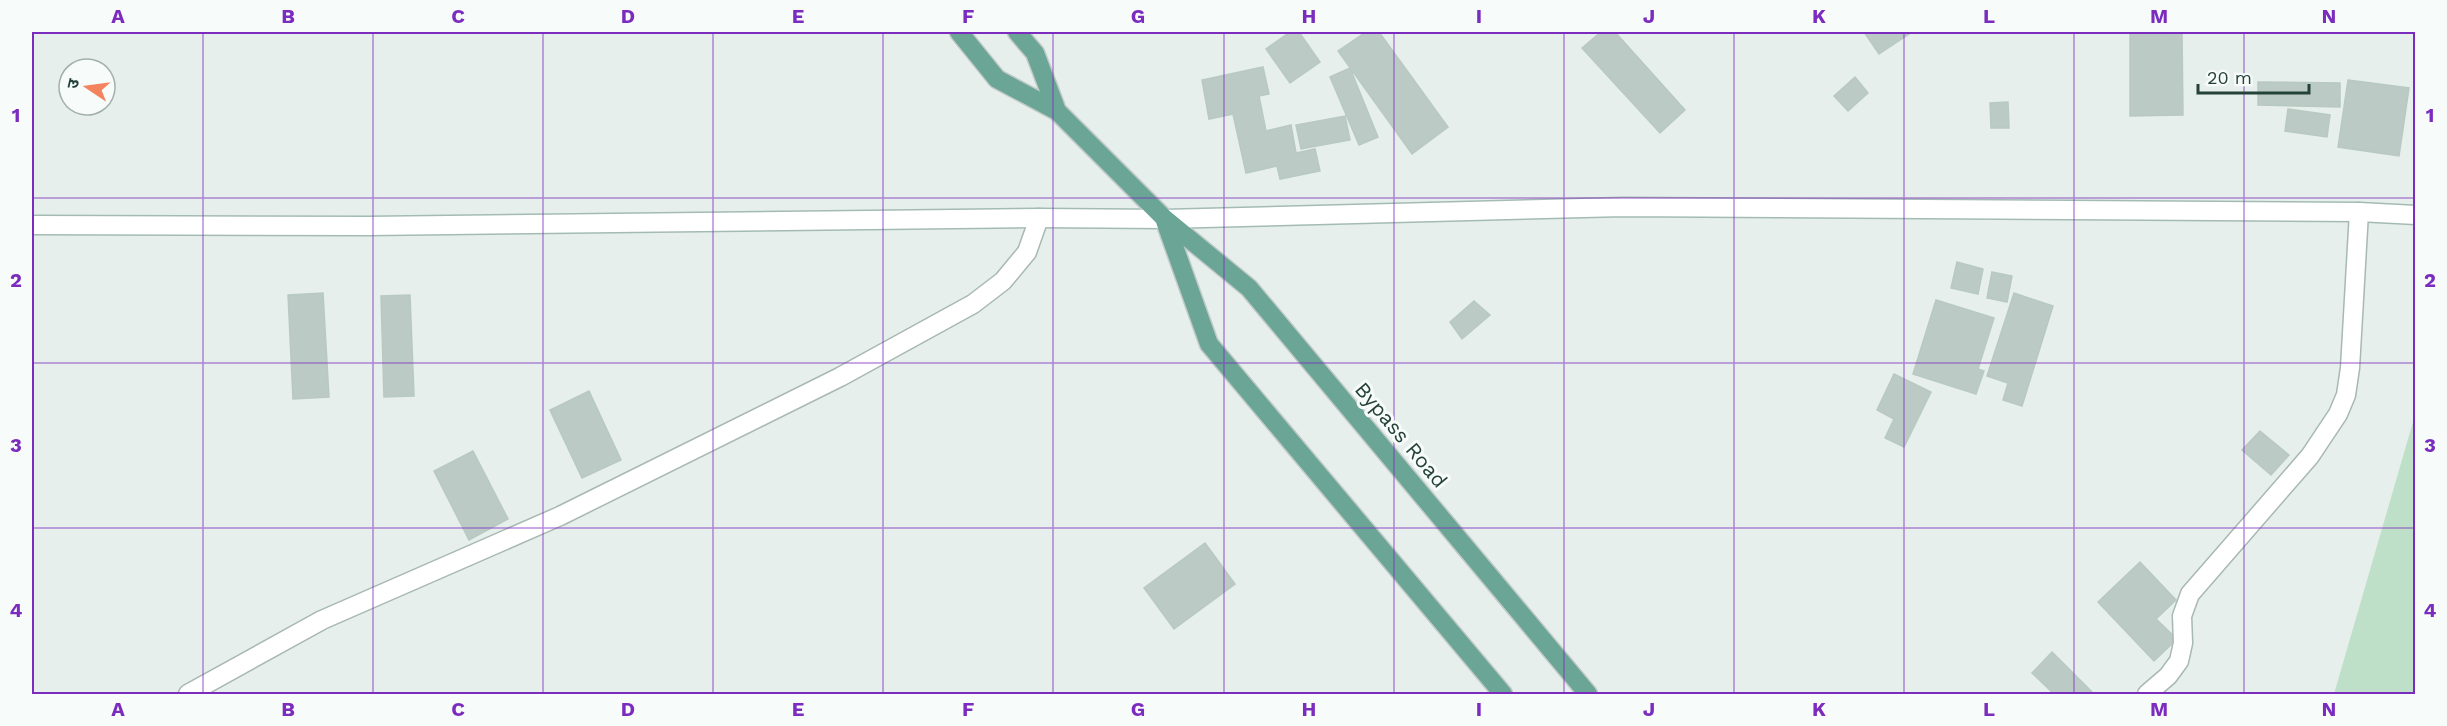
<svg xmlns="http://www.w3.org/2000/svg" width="2447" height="726" font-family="'Work Sans','Noto Sans Devanagari',sans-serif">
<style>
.green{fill:#bfe0c8}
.building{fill:#bbcac4;stroke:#b8c9c2;stroke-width:1.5}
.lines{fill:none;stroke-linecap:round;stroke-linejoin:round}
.street-casing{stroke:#a8b8b2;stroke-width:21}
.secondary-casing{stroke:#a4bbb3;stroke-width:21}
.primary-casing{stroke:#c2cac8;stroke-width:21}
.street{stroke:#fff;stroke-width:18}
.secondary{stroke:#fff;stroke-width:18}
.primary{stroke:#6aa596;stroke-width:18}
.grid{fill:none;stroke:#7b2cbf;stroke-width:1.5;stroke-opacity:0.55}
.labels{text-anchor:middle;stroke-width:6;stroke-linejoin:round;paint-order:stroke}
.street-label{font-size:21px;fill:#24423a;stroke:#f7fbf9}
.neatline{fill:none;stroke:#7b2cbf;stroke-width:2}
.grid-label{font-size:20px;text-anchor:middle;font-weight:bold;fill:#7b2cbf}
</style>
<rect width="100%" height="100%" fill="#e6efeb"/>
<path class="green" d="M 2415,415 L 2415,694 L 2334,694 Z"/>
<path class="building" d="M 1290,32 L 1299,32 L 1320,62 L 1290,83 L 1266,49 Z
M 1366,32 L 1379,32 L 1448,127 L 1412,154 L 1338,51 Z
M 1601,32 L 1615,32 L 1685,110 L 1660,133 L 1582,48 Z
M 1864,32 L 1912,32 L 1879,54 Z
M 2182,33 L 2183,115 L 2130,116 L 2130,34 Z
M 1263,67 L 1269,94 L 1259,96 L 1266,131 L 1291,125 L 1296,153 L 1315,149 L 1320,171 L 1280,179 L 1277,166 L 1246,173 L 1233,114 L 1209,119 L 1202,80 Z
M 1350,68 L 1378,137 L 1359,145 L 1330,77 Z
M 1855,77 L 1868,93 L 1848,111 L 1834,96 Z
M 2348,80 L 2409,88 L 2399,156 L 2338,147 Z
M 2258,82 L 2340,83 L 2340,107 L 2258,105 Z
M 2008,102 L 2009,128 L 1991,128 L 1990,103 Z
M 2288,109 L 2330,115 L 2327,137 L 2285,131 Z
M 1345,116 L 1350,140 L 1301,149 L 1296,125 Z
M 1957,262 L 1983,269 L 1978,294 L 1951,288 Z
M 1992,272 L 2012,276 L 2007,302 L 1987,298 Z
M 323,293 L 329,397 L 293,399 L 288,295 Z
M 2014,293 L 2053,306 L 2022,406 L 2003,400 L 2008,383 L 1987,376 Z
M 410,295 L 414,396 L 384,397 L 381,296 Z
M 1936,300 L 1994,318 L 1978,369 L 1984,371 L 1976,394 L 1913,374 Z
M 1474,301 L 1490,315 L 1462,339 L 1450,322 Z
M 1894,374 L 1931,392 L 1904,447 L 1885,438 L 1894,419 L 1877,410 Z
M 589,391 L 621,460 L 582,478 L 550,410 Z
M 2260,431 L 2289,455 L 2271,475 L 2242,450 Z
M 473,451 L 508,519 L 469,540 L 434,471 Z
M 1205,543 L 1235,584 L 1174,629 L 1144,588 Z
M 2140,562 L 2176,600 L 2156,619 L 2177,639 L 2154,661 L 2098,602 Z
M 2052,652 L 2094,694 L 2054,694 L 2032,673 Z"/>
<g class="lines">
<defs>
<path id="street" d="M 188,694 L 322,620 L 560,516 L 840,377 L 973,304 L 1003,281 L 1027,252 L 1039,218
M 2147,694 L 2168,676 L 2179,661 L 2183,643 L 2182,616 L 2190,594 L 2310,456 L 2338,414 L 2346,395 L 2350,368 L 2359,212"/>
<path id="secondary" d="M 32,225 L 368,226 L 1039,218 L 1165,219 L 1623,207 L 2359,212 L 2416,215"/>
<path id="primary" d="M 959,32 L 997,79 L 1057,111 L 1165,219 L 1249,288 L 1588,694
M 1017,32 L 1035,53 L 1057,111
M 1165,221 L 1209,344 L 1503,694"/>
</defs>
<use href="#street" class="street-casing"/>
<use href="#secondary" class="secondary-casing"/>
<use href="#primary" class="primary-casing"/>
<use href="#street" class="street"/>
<use href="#secondary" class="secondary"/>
<use href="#primary" class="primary"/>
</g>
<path class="grid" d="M 203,32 L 203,694M 373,32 L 373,694M 543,32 L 543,694M 713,32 L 713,694M 883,32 L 883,694M 1053,32 L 1053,694M 1224,32 L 1224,694M 1394,32 L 1394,694M 1564,32 L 1564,694M 1734,32 L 1734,694M 1904,32 L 1904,694M 2074,32 L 2074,694M 2244,32 L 2244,694M 32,198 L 2416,198M 32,363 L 2416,363M 32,528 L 2416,528"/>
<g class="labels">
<g class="street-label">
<text transform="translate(1401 435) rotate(50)" y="7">Bypass Road</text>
</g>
</g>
<rect width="2447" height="726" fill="none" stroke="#f7fbf9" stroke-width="66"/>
<g transform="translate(87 87) rotate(283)"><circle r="28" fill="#f7fbf9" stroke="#a3b1ad" stroke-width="1.5"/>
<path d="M0-4.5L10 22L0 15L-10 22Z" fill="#f4845f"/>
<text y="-9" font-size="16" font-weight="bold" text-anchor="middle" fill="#24423a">उ</text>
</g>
<path d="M2198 84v9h111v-9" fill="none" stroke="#24423a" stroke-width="3"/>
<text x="2207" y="84" font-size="18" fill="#24423a" stroke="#f7fbf9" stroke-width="4.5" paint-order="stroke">20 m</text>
<rect x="33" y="33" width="2381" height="660" class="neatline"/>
<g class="grid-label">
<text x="118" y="23">A</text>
<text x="288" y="23">B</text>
<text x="458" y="23">C</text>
<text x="628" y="23">D</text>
<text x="798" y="23">E</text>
<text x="968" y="23">F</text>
<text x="1138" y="23">G</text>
<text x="1309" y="23">H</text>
<text x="1479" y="23">I</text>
<text x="1649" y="23">J</text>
<text x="1819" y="23">K</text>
<text x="1989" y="23">L</text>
<text x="2159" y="23">M</text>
<text x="2329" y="23">N</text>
<text x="16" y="122">1</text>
<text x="2430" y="122">1</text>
<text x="16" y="287">2</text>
<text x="2430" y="287">2</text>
<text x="16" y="452">3</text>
<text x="2430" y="452">3</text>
<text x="16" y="617">4</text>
<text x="2430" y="617">4</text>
<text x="118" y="716">A</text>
<text x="288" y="716">B</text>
<text x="458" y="716">C</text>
<text x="628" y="716">D</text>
<text x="798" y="716">E</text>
<text x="968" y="716">F</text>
<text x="1138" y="716">G</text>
<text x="1309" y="716">H</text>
<text x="1479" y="716">I</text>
<text x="1649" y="716">J</text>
<text x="1819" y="716">K</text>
<text x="1989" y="716">L</text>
<text x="2159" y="716">M</text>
<text x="2329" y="716">N</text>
</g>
</svg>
